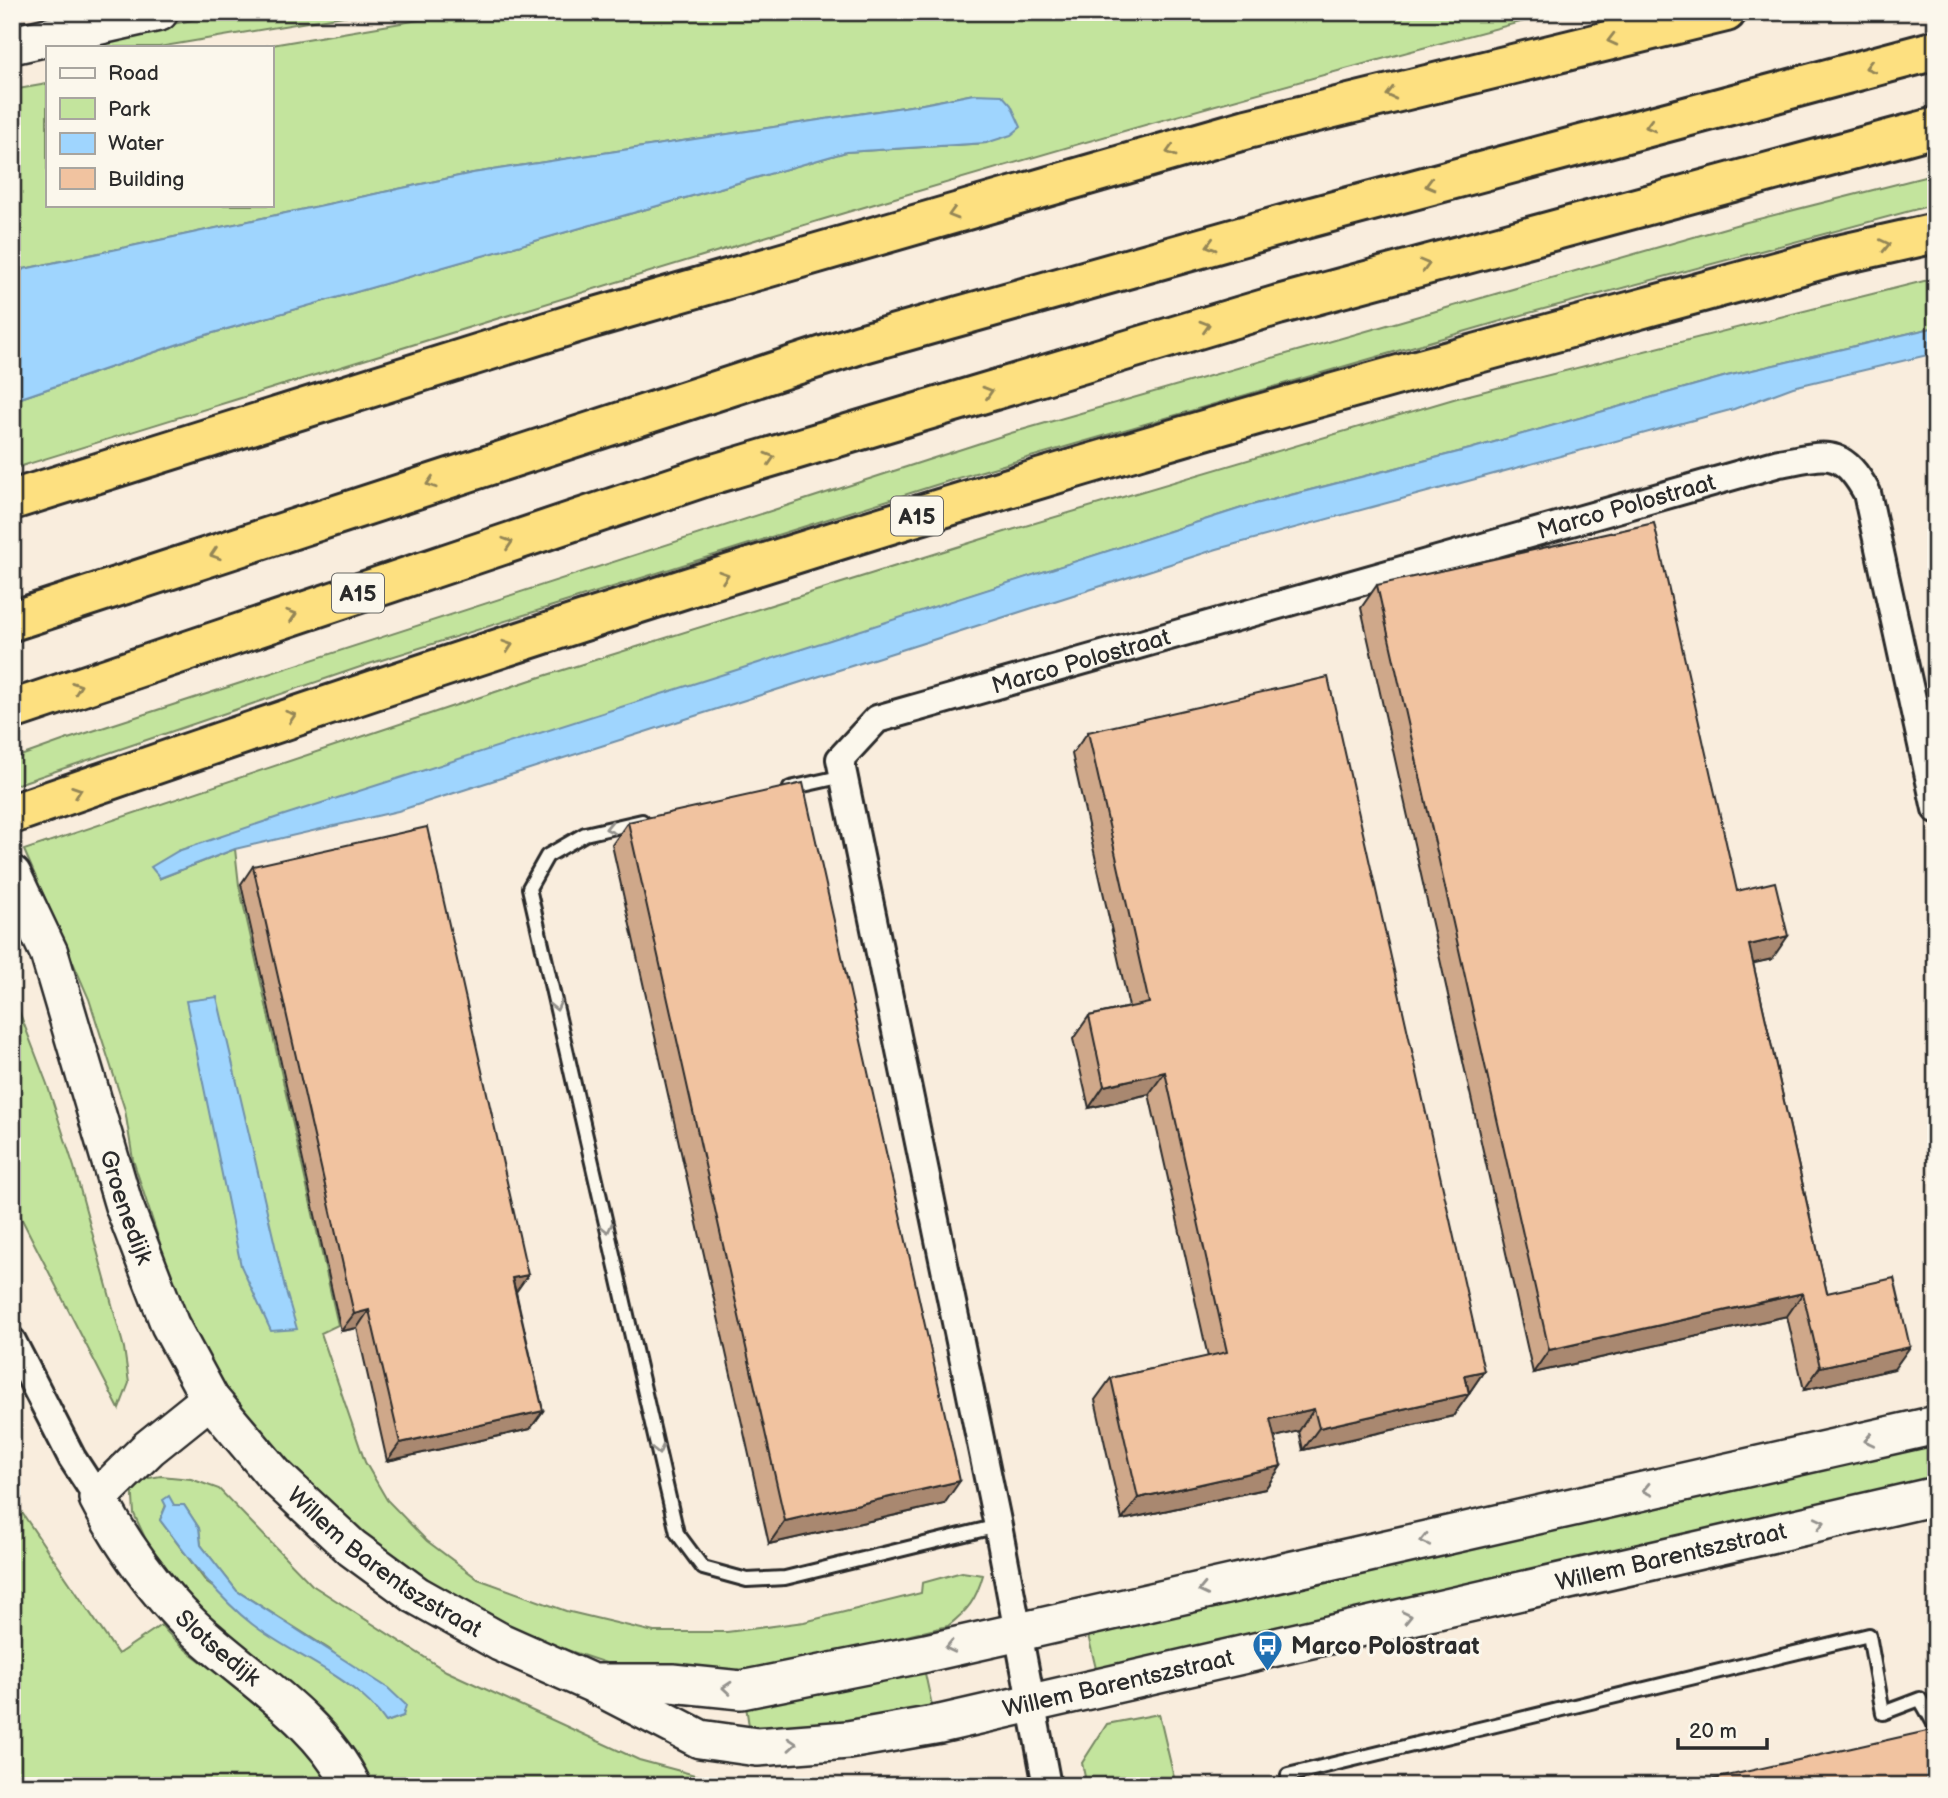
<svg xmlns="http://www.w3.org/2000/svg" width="1948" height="1798" font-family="'Balsamiq Sans',sans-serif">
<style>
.green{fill:#c3e49d;stroke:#778864;stroke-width:2;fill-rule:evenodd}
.water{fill:#9fd5fe;stroke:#7191aa;stroke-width:2}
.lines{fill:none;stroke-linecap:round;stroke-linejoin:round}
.lane-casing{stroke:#2b2b2b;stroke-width:18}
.street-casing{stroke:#2b2b2b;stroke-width:32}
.secondary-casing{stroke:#2b2b2b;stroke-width:42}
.highway-casing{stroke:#2b2b2b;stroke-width:44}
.lane{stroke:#fbf7ec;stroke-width:12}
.street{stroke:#fbf7ec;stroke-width:26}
.secondary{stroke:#fbf7ec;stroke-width:37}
.highway{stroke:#fde080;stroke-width:38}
.wall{fill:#cfa88a;stroke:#2b2b2b;stroke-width:2}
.shaded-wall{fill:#a98870;stroke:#2b2b2b;stroke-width:2}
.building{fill:#f1c3a0;stroke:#2b2b2b;stroke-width:2}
.oneway{stroke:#948656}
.oneway2{stroke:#93918c}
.labels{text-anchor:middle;stroke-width:6;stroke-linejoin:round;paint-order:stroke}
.shield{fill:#fbf7ec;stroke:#696865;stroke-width:2}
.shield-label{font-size:23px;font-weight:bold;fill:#2b2b2b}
.street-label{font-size:24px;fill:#2b2b2b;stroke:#fbf7ec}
.poi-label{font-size:24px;font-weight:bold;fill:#2b2b2b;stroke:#fbf7ec;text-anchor:start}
</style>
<rect width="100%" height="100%" fill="#f9eddd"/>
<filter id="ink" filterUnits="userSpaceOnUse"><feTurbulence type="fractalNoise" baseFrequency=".0143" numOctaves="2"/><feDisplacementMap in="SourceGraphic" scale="14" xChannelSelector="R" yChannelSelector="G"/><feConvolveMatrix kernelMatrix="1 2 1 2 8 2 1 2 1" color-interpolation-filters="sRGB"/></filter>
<g filter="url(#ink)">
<path class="green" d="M 228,12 L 367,12 L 159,47 L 68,47 Z
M 466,12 L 1559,12 C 1038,147 526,310 12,469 L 12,401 L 199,337 L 846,152 L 986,143 L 974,94 L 923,104 L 473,173 L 24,269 L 12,277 L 12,90 L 47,84 L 47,205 L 271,205 L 271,47 L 260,47 Z
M 1936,174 L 1936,204 L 1529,313 L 958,478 L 369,664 L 12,786 L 12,759 L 68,739 L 1011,433 L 1739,224 Z
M 1936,278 L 1936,327 L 1727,376 L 1470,449 L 1248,506 L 178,851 L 161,878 L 235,849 L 239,885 L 338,1325 L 321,1333 L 365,1462 L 387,1500 L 427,1541 L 478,1579 L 566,1611 L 654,1632 L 727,1632 L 804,1622 L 921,1593 L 922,1583 L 962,1572 L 983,1575 C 976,1600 968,1610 948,1626 L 794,1663 L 726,1672 L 618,1667 L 534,1639 L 444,1591 L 349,1522 L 232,1404 L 189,1333 L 133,1160 L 125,1110 L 89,999 L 24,850 L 531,680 L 1008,531 L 1457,398 Z
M 12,993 L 47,1084 L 74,1167 L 124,1348 L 129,1383 L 119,1409 L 12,1200 Z
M 1936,1437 L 1936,1487 L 1098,1677 L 1086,1627 Z
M 161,1476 L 191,1479 L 219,1489 L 312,1585 L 446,1671 L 639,1760 L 736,1786 L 362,1786 L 230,1649 L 181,1588 L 147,1542 L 134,1514 L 132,1481 ZM 166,1505 L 184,1505 L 199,1528 L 201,1545 L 237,1591 L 329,1649 L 403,1716 L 386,1722 L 372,1702 L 207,1583 L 160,1520 Z
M 12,1498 L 118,1654 L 161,1625 C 181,1650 210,1667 236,1686 C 274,1714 309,1745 333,1786 L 22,1786 L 12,1780 Z
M 923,1664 L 934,1715 L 822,1728 L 749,1726 L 746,1706 Z
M 1159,1714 L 1176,1786 L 1087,1786 L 1082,1763 L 1107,1724 Z"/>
<path class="water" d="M 974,94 L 1002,95 L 1011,105 L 1021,127 L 1011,135 L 986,143 L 846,152 L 199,337 L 12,401 L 12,277 L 24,269 L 473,173 L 923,104 Z
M 1936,327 L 1936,353 L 1793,387 L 1734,409 L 1217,549 L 398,811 L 235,849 L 160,878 L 151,867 L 178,851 L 278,817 L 1248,506 L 1470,449 L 1727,376 Z
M 217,997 L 285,1288 L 297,1329 L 271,1331 L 241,1266 L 186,1001 Z
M 169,1496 L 174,1505 L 184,1505 L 199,1528 L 201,1545 L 237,1591 L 388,1688 L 406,1705 L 403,1716 L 386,1722 C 354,1676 296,1658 252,1624 C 215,1595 188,1557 160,1520 L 166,1506 L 163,1500 Z"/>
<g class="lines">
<defs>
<path id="lane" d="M 790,788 L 844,776
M 642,821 L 585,834 L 547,856 L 529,888 L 677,1533 L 703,1568 L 747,1580 L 785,1578 L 998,1526
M 1289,1786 L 1288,1775 L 1869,1635 L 1883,1713 L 1920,1699 L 1936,1727"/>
<g id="street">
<path d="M 12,1341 L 72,1458 L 98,1498"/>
<path id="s1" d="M 1047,1786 L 998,1526 L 840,759 L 877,719 L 1779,463 C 1827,455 1841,446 1867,493 L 1936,809"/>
</g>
<g id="secondary">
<path d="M 12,45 L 159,12"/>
<path id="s2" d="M 12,875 L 49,953 L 124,1206 L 170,1325 L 210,1399 L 276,1477 L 352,1548 L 416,1595 L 500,1642 L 592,1683 L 700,1739 L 757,1747 L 848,1740 L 940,1724 L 1936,1496"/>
<path id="s3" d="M 210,1399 L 149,1448 L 98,1498 C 120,1541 157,1593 193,1627 C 245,1676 320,1719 352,1786"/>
<path d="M 598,1683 L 672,1683 L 741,1690 L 926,1653 L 1936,1425"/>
</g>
<path id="highway" d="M 12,500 L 589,319 L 1247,129 L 1726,12
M 12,621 L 860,344 L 1297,221 L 1936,50
M 12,710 L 704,477 L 1278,305 L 1936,127
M 12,814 C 392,681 774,556 1160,443 C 1383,377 1609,318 1834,256 L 1936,233"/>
</defs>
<use href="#lane" class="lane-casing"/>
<use href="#street" class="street-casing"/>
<use href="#secondary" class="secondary-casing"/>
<use href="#highway" class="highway-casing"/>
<use href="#lane" class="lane"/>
<use href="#street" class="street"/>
<use href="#secondary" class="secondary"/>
<use href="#highway" class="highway"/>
</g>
<path class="wall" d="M 1377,585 L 1737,891 L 1772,959 L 1753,963 L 1827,1293 L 1894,1369 L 1804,1390 L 1787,1316 L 1533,1373 L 1361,608 Z
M 1088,732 L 1484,1371 L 1453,1416 L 1303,1450 L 1299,1431 L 1274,1437 L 1281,1466 L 1265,1489 L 1122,1520 L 1095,1400 L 1111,1378 L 1208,1357 L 1149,1094 L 1089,1108 L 1073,1039 L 1089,1016 L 1129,1007 L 1072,754 Z
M 628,822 L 944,1504 L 769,1544 L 612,845 Z
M 253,866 L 516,1292 L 543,1411 L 530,1429 L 387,1461 L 357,1328 L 341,1331 L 241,884 Z"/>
<path class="shaded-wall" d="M 1788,936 L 1772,959 L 1733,968 L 1749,945 Z
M 1165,1072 L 1149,1094 L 1089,1108 L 1104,1086 Z
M 528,1275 L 516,1292 L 512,1278 Z
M 1803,1293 L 1787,1316 L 1533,1373 L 1549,1350 Z
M 369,1310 L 357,1328 L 341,1331 L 354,1314 Z
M 1910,1347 L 1894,1369 L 1804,1390 L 1820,1367 Z
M 1484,1371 L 1469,1393 L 1465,1375 Z
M 1469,1394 L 1453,1416 L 1303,1450 L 1319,1428 Z
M 1314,1409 L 1299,1431 L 1255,1442 L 1270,1419 Z
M 543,1411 L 530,1429 L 387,1461 L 400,1443 Z
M 1281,1466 L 1265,1489 L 1122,1520 L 1138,1498 Z
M 960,1481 L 944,1504 L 769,1544 L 785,1521 Z"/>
<path class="building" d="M 1654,523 L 1737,891 L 1775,882 L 1788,936 L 1749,945 L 1827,1293 L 1894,1278 L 1910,1347 L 1820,1367 L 1803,1293 L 1549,1350 L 1377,585 Z
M 1328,677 L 1484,1371 L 1465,1375 L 1469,1394 L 1319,1428 L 1314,1409 L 1270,1419 L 1281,1466 L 1138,1498 L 1111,1378 L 1227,1352 L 1165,1072 L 1104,1086 L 1089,1016 L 1149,1003 L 1088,732 Z
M 803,783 L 960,1481 L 785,1521 L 628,822 Z
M 427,827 L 528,1275 L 512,1278 L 543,1411 L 400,1443 L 369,1310 L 354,1314 L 253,866 Z
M 1936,1729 L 1936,1786 L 1683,1786 Z"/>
<defs><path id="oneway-chevron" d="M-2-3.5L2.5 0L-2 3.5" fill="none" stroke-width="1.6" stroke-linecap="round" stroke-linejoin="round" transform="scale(1.75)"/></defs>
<g class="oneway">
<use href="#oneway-chevron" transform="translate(1612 40) rotate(166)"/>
<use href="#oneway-chevron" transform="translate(1870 67) rotate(165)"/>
<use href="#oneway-chevron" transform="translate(1391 94) rotate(166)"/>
<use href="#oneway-chevron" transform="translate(1650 126) rotate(165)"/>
<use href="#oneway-chevron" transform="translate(1171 151) rotate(164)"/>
<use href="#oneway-chevron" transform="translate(1430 185) rotate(165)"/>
<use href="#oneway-chevron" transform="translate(953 214) rotate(164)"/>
<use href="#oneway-chevron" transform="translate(1211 245) rotate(164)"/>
<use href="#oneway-chevron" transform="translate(1885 245) rotate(-13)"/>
<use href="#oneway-chevron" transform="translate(1425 265) rotate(-15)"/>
<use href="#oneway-chevron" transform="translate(1205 326) rotate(-17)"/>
<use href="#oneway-chevron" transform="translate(988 392) rotate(-17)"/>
<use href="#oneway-chevron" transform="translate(770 458) rotate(-17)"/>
<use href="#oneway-chevron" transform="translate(431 483) rotate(162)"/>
<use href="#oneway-chevron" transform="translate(508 543) rotate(-18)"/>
<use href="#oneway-chevron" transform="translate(215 554) rotate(162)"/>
<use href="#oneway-chevron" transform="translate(724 576) rotate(-18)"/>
<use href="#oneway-chevron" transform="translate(292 615) rotate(-18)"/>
<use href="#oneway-chevron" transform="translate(508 646) rotate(-18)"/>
<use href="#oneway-chevron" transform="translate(77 687) rotate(-19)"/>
<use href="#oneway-chevron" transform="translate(291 716) rotate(-18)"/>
<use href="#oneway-chevron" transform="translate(77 791) rotate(-19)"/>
</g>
<g class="oneway2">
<use href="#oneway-chevron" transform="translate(610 828) rotate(167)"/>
<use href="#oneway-chevron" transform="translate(556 1006) rotate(77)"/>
<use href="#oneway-chevron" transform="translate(607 1228) rotate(77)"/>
<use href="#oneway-chevron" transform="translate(1869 1440) rotate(167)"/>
<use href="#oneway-chevron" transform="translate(658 1450) rotate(77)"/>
<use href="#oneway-chevron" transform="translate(1647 1490) rotate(167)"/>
<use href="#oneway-chevron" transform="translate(1820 1523) rotate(-13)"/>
<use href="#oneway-chevron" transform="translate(1425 1540) rotate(167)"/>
<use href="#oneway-chevron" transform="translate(1203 1590) rotate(167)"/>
<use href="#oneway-chevron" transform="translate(1407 1617) rotate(-13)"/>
<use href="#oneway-chevron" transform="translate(950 1647) rotate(167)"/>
<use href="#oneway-chevron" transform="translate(727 1688) rotate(-175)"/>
<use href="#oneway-chevron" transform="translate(792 1744) rotate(-4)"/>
</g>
</g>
<defs>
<symbol id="bus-pin" viewBox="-11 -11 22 30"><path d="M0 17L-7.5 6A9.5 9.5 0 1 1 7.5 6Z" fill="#1f6fb2" stroke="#fbf7ec"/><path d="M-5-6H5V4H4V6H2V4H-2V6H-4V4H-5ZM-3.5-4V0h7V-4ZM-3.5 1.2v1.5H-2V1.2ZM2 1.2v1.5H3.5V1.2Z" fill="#fff"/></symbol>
</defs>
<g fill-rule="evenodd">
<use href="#bus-pin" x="1250" y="1628" width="35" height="47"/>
</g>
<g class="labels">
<g class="shield">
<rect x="891" y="496.5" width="52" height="39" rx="5"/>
<rect x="332" y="573.5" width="52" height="39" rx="5"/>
</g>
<g class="shield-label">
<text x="917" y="524">A15</text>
<text x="358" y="601">A15</text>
</g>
<g class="street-label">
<text dy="8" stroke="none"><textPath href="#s1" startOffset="1881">Marco Polostraat</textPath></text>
<text dy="8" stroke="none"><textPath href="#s1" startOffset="1314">Marco Polostraat</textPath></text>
<text dy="8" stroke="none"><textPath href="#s2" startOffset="352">Groenedijk</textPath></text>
<text dy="8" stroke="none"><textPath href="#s2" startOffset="2158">Willem Barentszstraat</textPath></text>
<text dy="8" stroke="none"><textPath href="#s2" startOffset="803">Willem Barentszstraat</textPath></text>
<text dy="8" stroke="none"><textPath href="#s3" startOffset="343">Slotsedijk</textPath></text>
<text dy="8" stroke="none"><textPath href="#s2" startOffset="1591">Willem Barentszstraat</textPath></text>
</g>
<g class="poi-label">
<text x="1291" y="1654">Marco Polostraat</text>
</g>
</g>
<rect width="1948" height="1798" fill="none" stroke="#fbf7ec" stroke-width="42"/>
<rect x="21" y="21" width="1906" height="1756" fill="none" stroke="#2b2b2b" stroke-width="2.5" filter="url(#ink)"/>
<rect x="46" y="46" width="228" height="161" fill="#fbf7ec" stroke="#a8a59f" stroke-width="2"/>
<rect x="60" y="68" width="35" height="10" fill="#fbf7ec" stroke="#a8a59f" stroke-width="2"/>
<text x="108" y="80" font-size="21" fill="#2b2b2b">Road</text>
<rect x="60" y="98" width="35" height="21" fill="#c3e49d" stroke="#a8a59f" stroke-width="2"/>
<text x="108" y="116" font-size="21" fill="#2b2b2b">Park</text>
<rect x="60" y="133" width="35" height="21" fill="#9fd5fe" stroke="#a8a59f" stroke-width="2"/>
<text x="108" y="150" font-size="21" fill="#2b2b2b">Water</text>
<rect x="60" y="168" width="35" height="21" fill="#f1c3a0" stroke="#a8a59f" stroke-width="2"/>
<text x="108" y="186" font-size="21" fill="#2b2b2b">Building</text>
<path d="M1678 1738v10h89v-10" fill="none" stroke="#2b2b2b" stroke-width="3.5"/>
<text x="1689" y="1738" font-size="21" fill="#2b2b2b" stroke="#fbf7ec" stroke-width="5" paint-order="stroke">20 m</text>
</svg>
